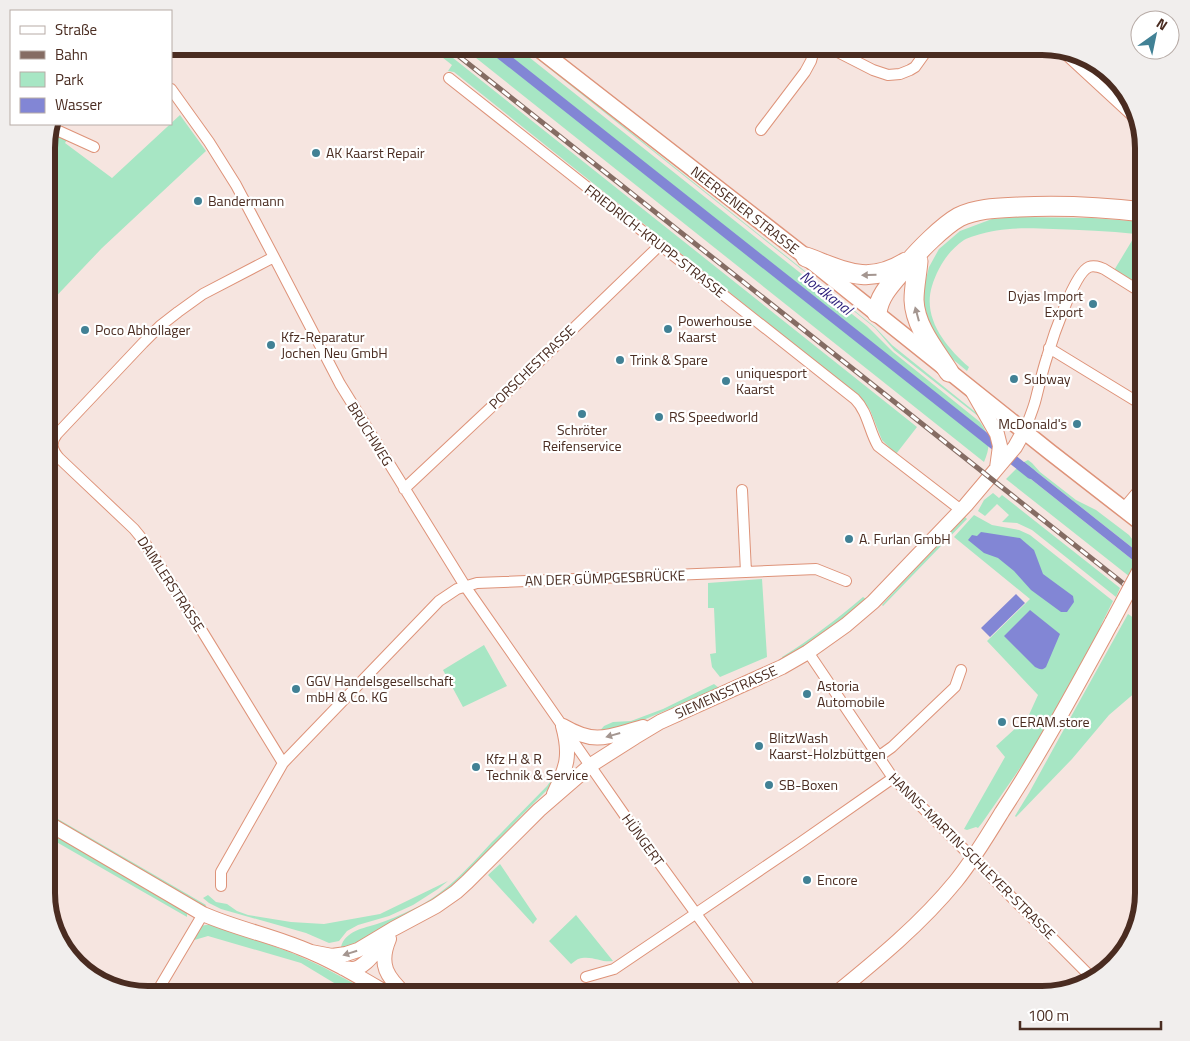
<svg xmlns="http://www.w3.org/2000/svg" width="1190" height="1041" font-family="'Titillium Web',sans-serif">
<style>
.green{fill:#a7e6c4}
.water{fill:#8286d5}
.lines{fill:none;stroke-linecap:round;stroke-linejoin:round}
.canal{stroke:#8286d5;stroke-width:10}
.minor-casing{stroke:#de9379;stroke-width:12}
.tertiary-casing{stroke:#de9379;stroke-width:16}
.secondary-casing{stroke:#de9379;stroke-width:18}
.motorway-casing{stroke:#de9379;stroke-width:21}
.minor{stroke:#fff;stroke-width:10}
.tertiary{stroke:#fff;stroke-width:14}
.secondary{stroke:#fff;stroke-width:15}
.motorway{stroke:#fff;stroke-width:19}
.rail-casing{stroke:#856c63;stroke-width:5}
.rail{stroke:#fff;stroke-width:3;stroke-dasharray:9;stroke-linecap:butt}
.tertiary-bridge-casing{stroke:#de9379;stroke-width:16;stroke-linecap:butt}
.tertiary-bridge{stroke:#fff;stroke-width:14}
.oneway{fill:#a49690}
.poi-dot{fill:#418195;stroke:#fff;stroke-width:2}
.labels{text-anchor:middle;stroke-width:4.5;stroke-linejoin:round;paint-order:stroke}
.poi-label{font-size:14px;fill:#4a2c21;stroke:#fff;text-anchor:start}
.street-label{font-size:14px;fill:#4a2c21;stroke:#fff}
.water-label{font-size:15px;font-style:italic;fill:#2a1d7a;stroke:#fff}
.rim{fill:none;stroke:#4a2c21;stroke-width:6}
</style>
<rect width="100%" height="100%" fill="#f6e5e0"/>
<path class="green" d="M 428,46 L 438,46 L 917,427 L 896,454 L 882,440 L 870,410 L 859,396 L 454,72 L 448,71 L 452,65 Z
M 461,46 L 515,46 L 867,326 L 893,352 L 980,422 C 990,436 991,446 984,462 Z
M 521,46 L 523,46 L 875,327 L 892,345 L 984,419 L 983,420 L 894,350 L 875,328 Z
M 180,115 L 206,151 L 102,248 L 46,307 L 46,141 L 49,130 L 68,138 L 65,143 L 112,178 Z
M 1017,217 L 1093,218 L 1144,222 L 1144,291 L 1113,272 L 1136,234 C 1108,231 1081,230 1053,229 C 1024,228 1002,227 974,236 C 971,237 967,238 964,240 C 948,251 938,267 932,286 C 922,318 946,347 969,367 L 967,371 L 950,357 L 927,323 L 922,295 L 929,267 L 939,249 L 960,231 L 992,219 Z
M 1028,460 L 1032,463 L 1040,472 L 1076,500 L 1096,510 L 1129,535 L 1136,544 L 1144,549 L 1144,557 L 1024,462 Z
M 1017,468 L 1144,569 L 1144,588 L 1006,479 Z
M 993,493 L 999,498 L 1002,495 L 1120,588 L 1116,597 L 1032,530 L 1017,523 L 1002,522 L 1009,515 L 997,504 L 985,516 L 978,511 L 984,500 Z
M 974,515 L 992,525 L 1019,530 L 1030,535 L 1113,601 L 1102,623 L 1099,632 L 1036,747 L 1020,768 L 982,823 L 978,828 L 976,827 L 967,830 L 964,829 L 1005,757 L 996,746 L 1028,717 L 1038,695 L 987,641 L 1030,599 L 954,537 Z
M 965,517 L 967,519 L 883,606 L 882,605 L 890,596 Z
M 762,579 L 767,657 L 720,677 L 712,667 L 710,654 L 716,653 L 714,608 L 708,608 L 708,583 Z
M 863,597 L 866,599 L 841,620 L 808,645 L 783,660 L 782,657 C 811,639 837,619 863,597 Z
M 1128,614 L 1144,625 L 1144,685 L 1109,715 L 1072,759 L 1016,817 L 1015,816 L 1029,793 L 1063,731 Z
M 484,645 L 507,686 L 463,707 L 443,670 Z
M 714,684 L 719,688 L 629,726 L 598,733 L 604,726 L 613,722 L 631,721 L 663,709 Z
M 557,768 L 560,768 L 556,778 L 549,788 L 522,815 L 464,876 L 443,894 L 344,950 L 341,947 C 345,931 364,928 377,924 C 389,920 401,915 413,909 C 444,895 468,868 491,843 C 510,824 528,805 547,786 L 554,776 Z
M 46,812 L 206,905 L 205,907 L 183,896 L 46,816 Z
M 46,828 L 186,910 L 187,914 L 187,917 L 46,836 Z
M 500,864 L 537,919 L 533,924 L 488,875 Z
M 448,881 L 438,889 L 413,905 L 389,916 L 358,925 L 347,931 L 339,941 L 329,943 L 306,933 L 221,909 L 209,903 L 203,898 L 208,895 L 216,902 L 227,904 L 237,911 L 248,915 L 291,922 L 324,924 L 380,914 Z
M 576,915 L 613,961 C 603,963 593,956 582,958 C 578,958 574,962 571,964 L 549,941 Z
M 212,924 C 244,937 278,946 310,961 C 328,969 345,979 362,988 L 358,995 L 354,995 L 301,963 L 208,936 L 191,941 L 200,926 Z"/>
<path class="water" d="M 1024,462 L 1144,557 L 1144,569 L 1017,468 Z
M 981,532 L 1020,538 L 1034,550 L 1043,574 L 1073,596 L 1074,602 L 1067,612 L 1061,612 L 1031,590 L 1014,571 L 998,558 L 984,553 L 968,540 L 972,535 L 977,536 Z
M 1016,594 L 1025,603 L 990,637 L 981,628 Z
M 1030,610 L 1060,634 L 1046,667 C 1042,671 1039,669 1035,667 L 1004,636 Z"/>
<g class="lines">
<path class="canal" d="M 490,46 L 1031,474"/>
<defs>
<path id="minor" d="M 826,46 L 873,70 L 888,75 L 900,74 L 910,70 L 915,67 L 930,46
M 1061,50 L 1138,121
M 449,78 L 855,399 C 868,412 869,431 878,446 L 961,510
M 171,89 L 209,142 L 236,185 L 274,257 L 340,384 L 465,586 L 628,820 L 755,995
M 50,127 L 94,147
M 761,130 L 805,72 L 811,61 L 815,46
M 274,257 L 203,294 L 178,312 L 160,326 L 143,343 L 57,434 C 50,443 52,450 59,458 L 134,529 L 143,540 L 199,626 L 283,763
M 1049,348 L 1144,406
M 1024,431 C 1028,422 1032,412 1035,402 C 1039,387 1042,372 1047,357 C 1052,340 1074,273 1089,267 C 1094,265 1099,267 1104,269 L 1144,294
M 404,489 L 517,383 L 660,245
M 742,490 L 746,572
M 1123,509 L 1144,484
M 808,652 L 893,778 L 1093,979
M 878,757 L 892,747 L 955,687 L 961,670
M 221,886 L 221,872 L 283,763 L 439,601 L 457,589 L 477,583 L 816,569 L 846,581
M 79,967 L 116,988
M 586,977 L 614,969 L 800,843 L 893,778
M 155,995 L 203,914"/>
<path id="tertiary" d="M 973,392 L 997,434 L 1000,446 L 997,468
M 563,726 C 597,746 609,736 643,727
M 554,794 C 567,767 571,755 563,726
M 46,822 L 203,914 C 235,928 269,935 301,948 C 332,960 361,978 390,995
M 389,939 C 378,965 387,977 406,995
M 311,952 L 332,956 L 346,954 L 358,950 L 393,929 L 436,906 L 456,892 L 467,882 L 539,810 L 591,765 L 635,737 L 660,722 L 782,667 L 808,652 L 846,625 L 873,602 L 966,505 L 1015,447 L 1024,431
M 343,968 C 346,968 349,969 352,969 C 365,969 378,948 387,939
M 834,995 C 877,960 921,924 956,881 C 973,860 988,835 1002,812 C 1042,751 1077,686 1112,622"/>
<path id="secondary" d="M 535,46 L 806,257 L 1050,452 L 1144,525"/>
<path id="motorway" d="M 806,257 C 844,271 867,286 906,262
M 918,261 C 917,274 914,287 914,300 C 915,327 935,350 949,372
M 877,313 C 879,294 894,281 906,266 C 918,251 943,226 959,217 C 978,208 998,208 1019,207 C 1061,205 1102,207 1144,212"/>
</defs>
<use href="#minor" class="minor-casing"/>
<use href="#tertiary" class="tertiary-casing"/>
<use href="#secondary" class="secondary-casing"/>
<use href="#motorway" class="motorway-casing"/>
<use href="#minor" class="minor"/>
<use href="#tertiary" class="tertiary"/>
<use href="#secondary" class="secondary"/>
<use href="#motorway" class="motorway"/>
<defs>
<path id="rail" d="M 446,46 L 1144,600"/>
</defs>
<use href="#rail" class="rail-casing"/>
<use href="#rail" class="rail"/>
<defs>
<path id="tertiary-bridge" d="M 1112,622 L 1144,562"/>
</defs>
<use href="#tertiary-bridge" class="tertiary-bridge-casing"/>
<use href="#tertiary-bridge" class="tertiary-bridge"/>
</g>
<defs><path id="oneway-solid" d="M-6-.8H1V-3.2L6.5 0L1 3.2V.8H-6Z" transform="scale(1.25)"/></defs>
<g class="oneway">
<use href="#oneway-solid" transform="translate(869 275) rotate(179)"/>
<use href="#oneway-solid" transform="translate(917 314) rotate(-105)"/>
<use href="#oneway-solid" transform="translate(613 735) rotate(164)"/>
<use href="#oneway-solid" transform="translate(350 953) rotate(163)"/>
</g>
<g class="poi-dot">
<circle cx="316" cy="153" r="5"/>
<circle cx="198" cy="201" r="5"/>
<circle cx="1093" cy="304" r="5"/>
<circle cx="668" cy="329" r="5"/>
<circle cx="85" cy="330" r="5"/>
<circle cx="271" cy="345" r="5"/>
<circle cx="620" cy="360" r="5"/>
<circle cx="1014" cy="379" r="5"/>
<circle cx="726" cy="381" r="5"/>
<circle cx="582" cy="414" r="5"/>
<circle cx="659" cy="417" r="5"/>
<circle cx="1077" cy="424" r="5"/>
<circle cx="849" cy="539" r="5"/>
<circle cx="296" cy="689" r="5"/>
<circle cx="807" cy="694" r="5"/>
<circle cx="1002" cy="722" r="5"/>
<circle cx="759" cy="746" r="5"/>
<circle cx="476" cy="767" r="5"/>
<circle cx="769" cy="785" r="5"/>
<circle cx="807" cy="880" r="5"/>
</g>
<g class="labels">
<g class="poi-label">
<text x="326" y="158">AK Kaarst Repair</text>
<text x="208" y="206">Bandermann</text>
<text x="1083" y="301" text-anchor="end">Dyjas Import<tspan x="1083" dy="16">Export</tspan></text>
<text x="678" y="326">Powerhouse<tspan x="678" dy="16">Kaarst</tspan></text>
<text x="95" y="335">Poco Abhollager</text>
<text x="281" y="342">Kfz-Reparatur<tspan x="281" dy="16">Jochen Neu GmbH</tspan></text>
<text x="630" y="365">Trink &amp; Spare</text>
<text x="736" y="378">uniquesport<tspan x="736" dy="16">Kaarst</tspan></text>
<text x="1024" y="384">Subway</text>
<text x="669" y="422">RS Speedworld</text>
<text x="1067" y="429" text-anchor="end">McDonald's</text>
<text x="582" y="435" text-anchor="middle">Schröter<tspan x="582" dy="16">Reifenservice</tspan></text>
<text x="859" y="544">A. Furlan GmbH</text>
<text x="306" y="686">GGV Handelsgesellschaft<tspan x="306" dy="16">mbH &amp; Co. KG</tspan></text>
<text x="817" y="691">Astoria<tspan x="817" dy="16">Automobile</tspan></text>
<text x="1012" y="727">CERAM.store</text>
<text x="769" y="743">BlitzWash<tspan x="769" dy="16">Kaarst-Holzbüttgen</tspan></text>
<text x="486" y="764">Kfz H &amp; R<tspan x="486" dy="16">Technik &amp; Service</tspan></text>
<text x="779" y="790">SB-Boxen</text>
<text x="817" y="885">Encore</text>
</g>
<g class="street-label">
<text transform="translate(745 210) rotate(38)" y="5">NEERSENER STRASSE</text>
<text transform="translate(655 241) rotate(38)" y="5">FRIEDRICH-KRUPP-STRASSE</text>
<text transform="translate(532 367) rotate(-44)" y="5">PORSCHESTRASSE</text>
<text transform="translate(370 434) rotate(58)" y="5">BRUCHWEG</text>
<text transform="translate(605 578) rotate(-2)" y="5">AN DER GÜMPGESBRÜCKE</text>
<text transform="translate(171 584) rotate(57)" y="5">DAIMLERSTRASSE</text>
<text transform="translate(726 692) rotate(-24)" y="5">SIEMENSSTRASSE</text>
<text transform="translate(643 840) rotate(54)" y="5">HÜNGERT</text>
<text transform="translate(972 856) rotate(45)" y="5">HANNS-MARTIN-SCHLEYER-STRASSE</text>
</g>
<g class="water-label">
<text transform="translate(826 293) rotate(38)" y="5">Nordkanal</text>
</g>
</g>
<path d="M0 0H1190V1041H0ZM148 55H1042A93 93 0 0 1 1135 148V893A93 93 0 0 1 1042 986H148A93 93 0 0 1 55 893V148A93 93 0 0 1 148 55Z" fill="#f1eeed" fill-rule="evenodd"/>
<path class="rim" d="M148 55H1042A93 93 0 0 1 1135 148V893A93 93 0 0 1 1042 986H148A93 93 0 0 1 55 893V148A93 93 0 0 1 148 55Z"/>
<rect x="10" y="10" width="162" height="115" fill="#ffffff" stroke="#b7aba6"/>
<rect x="20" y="26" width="25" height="8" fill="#ffffff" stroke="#b7aba6"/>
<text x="55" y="35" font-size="15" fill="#4a2c21">Straße</text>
<rect x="20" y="51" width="25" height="8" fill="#856c63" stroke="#b7aba6"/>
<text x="55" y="60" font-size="15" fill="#4a2c21">Bahn</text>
<rect x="20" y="72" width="25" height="15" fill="#a7e6c4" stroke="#b7aba6"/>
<text x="55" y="85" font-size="15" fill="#4a2c21">Park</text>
<rect x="20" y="98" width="25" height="15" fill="#8286d5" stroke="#b7aba6"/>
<text x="55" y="110" font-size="15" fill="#4a2c21">Wasser</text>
<g transform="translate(1155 35) rotate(33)"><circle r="24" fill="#ffffff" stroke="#b7aba6"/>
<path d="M0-4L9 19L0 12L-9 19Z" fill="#418195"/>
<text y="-8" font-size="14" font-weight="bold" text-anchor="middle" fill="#4a2c21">N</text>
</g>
<path d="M1020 1021v8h141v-8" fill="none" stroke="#4a2c21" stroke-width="2.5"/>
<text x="1028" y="1021" font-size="15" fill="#4a2c21" stroke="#ffffff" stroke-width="4" paint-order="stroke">100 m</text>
</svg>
